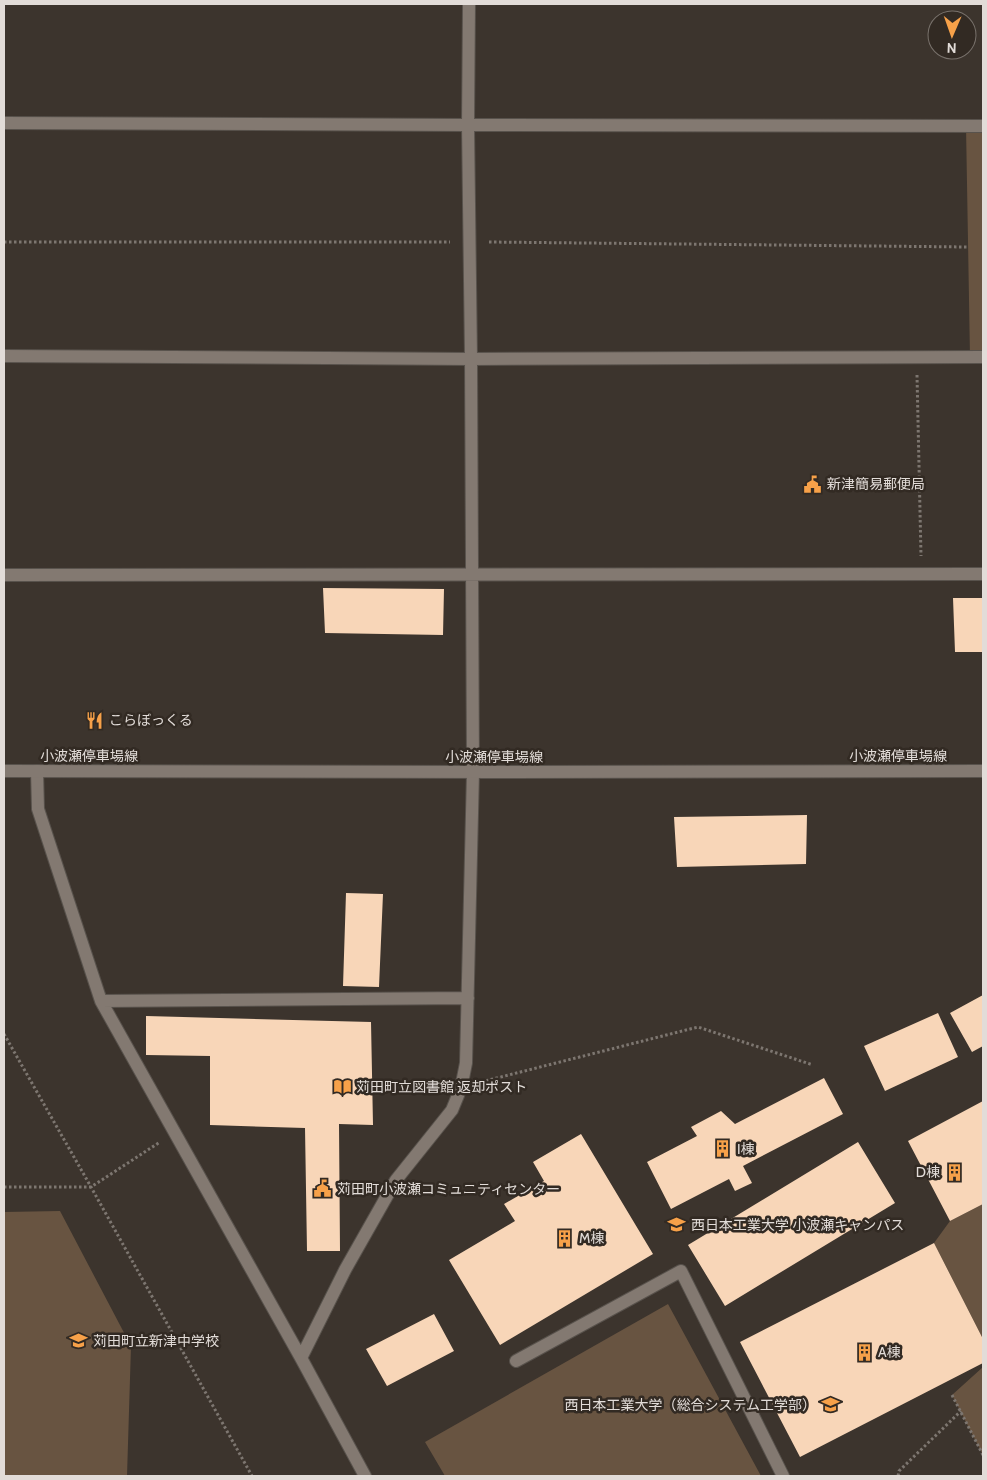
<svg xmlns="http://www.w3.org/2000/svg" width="987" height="1480" font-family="Cabin,'Noto Sans JP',sans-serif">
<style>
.green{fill:#685441}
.building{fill:#f8d6b8}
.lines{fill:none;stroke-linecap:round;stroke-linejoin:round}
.service-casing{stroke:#58524c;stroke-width:14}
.minor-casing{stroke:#58524c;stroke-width:14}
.secondary-casing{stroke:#58524c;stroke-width:14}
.path{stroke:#7d7670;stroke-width:3;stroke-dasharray:2.5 2.5;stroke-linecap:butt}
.service{stroke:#837971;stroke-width:12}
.minor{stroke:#837971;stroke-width:12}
.secondary{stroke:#837971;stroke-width:12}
.labels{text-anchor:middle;stroke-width:5;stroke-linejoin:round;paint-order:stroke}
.poi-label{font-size:14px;fill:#e2dcd8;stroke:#322a23;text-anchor:start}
.street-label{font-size:14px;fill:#e2dcd8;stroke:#322a23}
</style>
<rect width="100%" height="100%" fill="#3c342d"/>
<path class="green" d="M 966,126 L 983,126 L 983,357 L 970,357 Z
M 983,1204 L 983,1339 L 934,1243 L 950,1221 Z
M 60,1211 L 131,1346 L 127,1476 L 4,1476 L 4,1212 Z
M 668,1304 L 761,1476 L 445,1476 L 425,1442 Z
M 983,1367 L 983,1455 L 952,1395 Z"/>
<path class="building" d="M 323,588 L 444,589 L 443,635 L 325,633 Z
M 953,598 L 983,598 L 983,652 L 955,652 Z
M 807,815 L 806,864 L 677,867 L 674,817 Z
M 346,893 L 383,894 L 379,987 L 343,986 Z
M 983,995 L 983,1046 L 972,1052 L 950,1013 Z
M 938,1013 L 958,1057 L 885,1091 L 864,1046 Z
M 146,1016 L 371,1022 L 373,1125 L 339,1124 L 340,1251 L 307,1251 L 305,1128 L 210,1125 L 210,1056 L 146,1055 Z
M 824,1078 L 843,1114 L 743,1166 L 752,1183 L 735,1191 L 729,1179 L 671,1209 L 647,1162 L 697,1136 L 691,1127 L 721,1111 L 735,1124 Z
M 983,1101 L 983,1204 L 950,1221 L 908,1141 Z
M 581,1134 L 653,1254 L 500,1345 L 449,1260 L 515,1221 L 504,1204 L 544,1181 L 533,1162 Z
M 858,1142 L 895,1203 L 725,1306 L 688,1245 Z
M 934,1243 L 983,1339 L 983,1363 L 800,1457 L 740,1342 Z
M 434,1314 L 454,1351 L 387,1386 L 366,1349 Z"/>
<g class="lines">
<defs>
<path id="service" d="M 516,1361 L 681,1271 L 783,1476"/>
<path id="minor" d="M 4,123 L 468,125 L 983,126
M 4,356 L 471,359 L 983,357
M 4,575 L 983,574
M 37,771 L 38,809 L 101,1001 L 301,1358 L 365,1476
M 101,1001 L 468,998
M 301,1358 L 345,1270 L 396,1180 L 452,1110 L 461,1088 L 466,1063 L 473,772 L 471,359 L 468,125 L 469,4"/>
<path id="secondary" d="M 4,771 L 498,772 L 983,771"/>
</defs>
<use href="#service" class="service-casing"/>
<use href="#minor" class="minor-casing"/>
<use href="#secondary" class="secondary-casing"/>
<path class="path" d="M 4,242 L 450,242
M 489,242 L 968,247
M 917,375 L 921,556
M 4,1034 L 91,1187 L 252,1476
M 481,1082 L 698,1027 L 813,1065
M 4,1187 L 91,1187 L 160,1142
M 952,1395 L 983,1455
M 898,1476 L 899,1471 L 961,1411"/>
<use href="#service" class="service"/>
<use href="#minor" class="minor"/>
<use href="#secondary" class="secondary"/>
</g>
<defs>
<symbol id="civic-bare" viewBox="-9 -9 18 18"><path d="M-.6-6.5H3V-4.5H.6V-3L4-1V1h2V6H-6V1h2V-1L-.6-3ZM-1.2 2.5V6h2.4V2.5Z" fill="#f7a149" stroke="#322a23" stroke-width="2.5" paint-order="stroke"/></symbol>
<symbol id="restaurant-bare" viewBox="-9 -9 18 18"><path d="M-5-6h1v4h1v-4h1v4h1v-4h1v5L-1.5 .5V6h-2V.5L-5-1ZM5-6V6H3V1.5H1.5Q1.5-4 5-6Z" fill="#f7a149" stroke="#322a23" stroke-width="2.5" paint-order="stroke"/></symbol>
<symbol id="library-bare" viewBox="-9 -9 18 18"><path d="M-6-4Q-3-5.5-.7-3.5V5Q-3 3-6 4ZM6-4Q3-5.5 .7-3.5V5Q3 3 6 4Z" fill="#f7a149" stroke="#322a23" stroke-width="2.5" paint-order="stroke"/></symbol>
<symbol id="building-bare" viewBox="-9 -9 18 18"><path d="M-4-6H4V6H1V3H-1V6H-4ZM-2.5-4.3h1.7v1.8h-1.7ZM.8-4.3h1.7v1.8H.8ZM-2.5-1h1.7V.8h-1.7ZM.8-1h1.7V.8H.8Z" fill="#f7a149" stroke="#322a23" stroke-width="2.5" paint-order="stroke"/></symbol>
<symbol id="university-bare" viewBox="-9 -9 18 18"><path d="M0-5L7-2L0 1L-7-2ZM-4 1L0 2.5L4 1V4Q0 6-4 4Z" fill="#f7a149" stroke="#322a23" stroke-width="2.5" paint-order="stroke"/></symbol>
<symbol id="school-bare" viewBox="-9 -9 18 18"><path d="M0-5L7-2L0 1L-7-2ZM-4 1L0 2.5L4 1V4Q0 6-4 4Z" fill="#f7a149" stroke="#322a23" stroke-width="2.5" paint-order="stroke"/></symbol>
</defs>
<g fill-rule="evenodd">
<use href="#civic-bare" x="800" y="472" width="25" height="25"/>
<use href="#restaurant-bare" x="82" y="708" width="25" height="25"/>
<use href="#library-bare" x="330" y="1074" width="25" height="25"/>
<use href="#building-bare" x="710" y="1136" width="25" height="25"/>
<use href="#building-bare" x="942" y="1160" width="25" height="25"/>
<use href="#civic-bare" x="310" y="1176" width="25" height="25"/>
<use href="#university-bare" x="664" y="1212" width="25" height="25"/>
<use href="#building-bare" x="552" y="1226" width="25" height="25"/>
<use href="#school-bare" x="66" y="1328" width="25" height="25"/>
<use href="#building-bare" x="852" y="1340" width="25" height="25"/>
<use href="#university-bare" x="818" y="1392" width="25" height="25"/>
</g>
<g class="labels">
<g class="poi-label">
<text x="827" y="489">新津簡易郵便局</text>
<text x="109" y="725">こらぼっくる</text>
<text x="356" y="1092">苅田町立図書館 返却ポスト</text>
<text x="737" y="1154">I棟</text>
<text x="940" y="1177" text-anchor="end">D棟</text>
<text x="337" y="1194">苅田町小波瀬コミュニティセンター</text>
<text x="691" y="1230">西日本工業大学 小波瀬キャンパス</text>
<text x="579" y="1243">M棟</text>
<text x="93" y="1346">苅田町立新津中学校</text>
<text x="878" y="1357">A棟</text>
<text x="816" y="1410" text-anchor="end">西日本工業大学（総合システム工学部）</text>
</g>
<g class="street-label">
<text x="89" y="761">小波瀬停車場線</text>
<text x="898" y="761">小波瀬停車場線</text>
<text x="494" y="762">小波瀬停車場線</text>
</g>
</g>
<rect width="987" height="1480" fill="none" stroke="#e2dcd8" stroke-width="10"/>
<g transform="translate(952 35) rotate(182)"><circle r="24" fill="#322a23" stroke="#78716b"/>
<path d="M0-4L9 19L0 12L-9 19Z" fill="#f7a149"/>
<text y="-8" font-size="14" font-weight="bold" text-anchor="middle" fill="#e2dcd8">N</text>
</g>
</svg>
